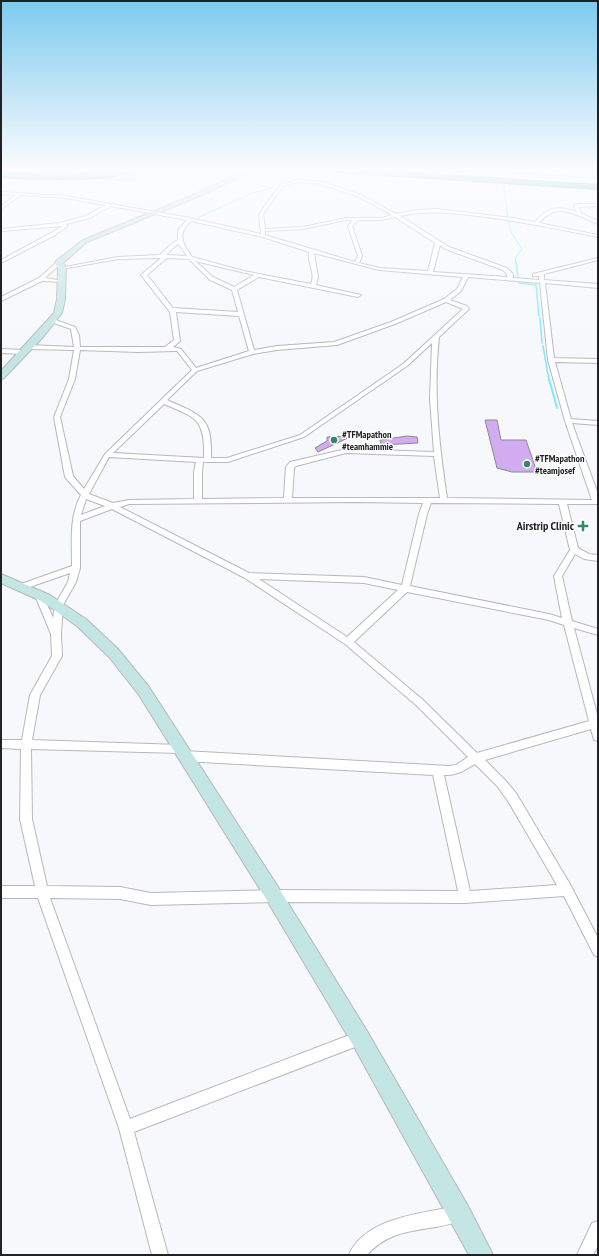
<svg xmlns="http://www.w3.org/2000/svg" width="599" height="1256" font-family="'PT Sans Narrow',sans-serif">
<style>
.green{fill:#c5f0c6}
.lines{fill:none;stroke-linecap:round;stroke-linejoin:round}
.stream-far2{stroke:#7cecfa;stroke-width:1}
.stream-far1{stroke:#7cecfa;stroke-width:1.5}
.stream{stroke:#7cecfa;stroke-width:2}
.building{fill:#d1acf1;stroke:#8b8a8d}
.street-casing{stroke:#b7b8bb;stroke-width:2}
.secondary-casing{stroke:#b7b8bb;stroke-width:2}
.highway-casing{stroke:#2f7978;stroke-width:2}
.street{fill:#fff;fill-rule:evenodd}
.secondary{fill:#c3e5e4;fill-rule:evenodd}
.highway{fill:#36a8a6;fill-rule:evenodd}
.rail{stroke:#949497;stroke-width:1}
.poi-dot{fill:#318b61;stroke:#fff;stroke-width:1.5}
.labels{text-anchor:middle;stroke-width:3;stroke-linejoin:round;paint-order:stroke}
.far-poi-label{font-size:10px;font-weight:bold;fill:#222224;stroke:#fff;text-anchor:start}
.poi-label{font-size:12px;font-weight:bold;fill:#222224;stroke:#fff;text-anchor:end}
</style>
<rect width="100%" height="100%" fill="#f7f8fb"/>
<path class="green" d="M 133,171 L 138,171 L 138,180 L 134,181 L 105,181 L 104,177 Z"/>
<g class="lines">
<path class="stream-far2" d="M 502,172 L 502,177
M 503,181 L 508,218
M 197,218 L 252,193 L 273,188 L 290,170
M 508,220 L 511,232 L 522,249 L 515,258 L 516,263"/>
<path class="stream-far1" d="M 516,262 L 518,278
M 519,283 L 536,285 L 539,316
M 540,318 L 542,343
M 543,346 L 549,380"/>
<path class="stream" d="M 549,379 L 557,408"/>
</g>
<path class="building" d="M 485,420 L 497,420 L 501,440 L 526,440 L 537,472 L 512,472 L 497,468 Z
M 352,436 L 318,452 L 315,448 L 327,441 L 327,437 Z
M 407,436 L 417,437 L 418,443 L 381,445 L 380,440 Z"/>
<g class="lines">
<defs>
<path id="street" d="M 300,180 L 323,182 L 361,195 L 396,214 L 417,210 L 438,209 L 513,218 L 535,222 C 548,206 559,206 577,212 L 574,207 L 575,204 L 598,204 L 598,206 L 578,207 L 582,214 L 598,221 L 598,224 C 577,216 558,200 539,223 L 598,235 L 598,237 C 558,229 519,221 478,216 C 449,213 429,210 400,216 L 449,247 L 507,268 L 513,274 L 513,278 L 539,280 L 539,276 L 533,276 L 533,274 L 598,258 L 598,260 L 544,274 L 544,280 L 598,284 L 598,288 L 545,283 L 554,358 L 598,359 L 598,363 L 555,362 L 571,419 L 598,421 L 598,425 L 572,423 L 598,494 L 598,504 L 567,504 L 578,548 L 589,554 L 598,555 L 598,561 L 584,559 L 575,554 L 562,576 L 572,621 L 598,629 L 598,635 L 574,628 L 598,718 L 598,741 L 594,740 L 591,729 L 485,760 L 505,780 L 516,793 L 571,886 L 598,938 L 598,957 L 594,955 L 564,896 L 465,903 L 274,902 L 151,905 L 120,899 L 50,898 L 130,1119 L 360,1031 L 365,1033 L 367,1038 L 365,1043 L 360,1045 L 134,1132 L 168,1255 L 152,1255 L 119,1128 L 38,898 L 1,898 L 1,886 L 35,886 L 20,819 L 21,749 L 1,748 L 1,740 L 22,740 L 30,695 L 52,656 L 51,634 L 34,593 L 38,590 L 41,591 L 53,618 L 55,605 L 68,582 L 70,573 L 24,589 L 20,586 L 21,584 L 72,566 C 72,542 69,517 81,495 L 65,477 L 54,417 L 69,379 L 74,350 L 28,349 L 25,347 L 28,345 L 74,347 L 71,329 L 51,322 L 51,320 L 53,319 L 75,327 L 79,335 L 80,347 L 165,347 L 174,340 L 170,312 L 141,275 L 161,258 L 118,259 L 62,269 L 60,268 L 118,257 L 160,255 L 171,244 L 178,240 L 178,230 L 187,220 L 111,206 L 90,218 L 66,224 L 68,226 L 55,235 L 1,263 L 1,260 L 51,233 L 62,226 L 2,231 L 1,229 L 60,223 L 86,216 L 106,205 L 65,198 L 21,195 L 1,209 L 1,206 L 16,195 L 1,194 L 1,192 L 65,196 L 190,218 L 261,234 L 259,214 L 281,184 ZM 300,182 L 321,184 L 359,197 L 392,215 L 382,218 L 346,218 L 303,227 L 265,229 L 263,214 L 283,186 ZM 395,217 L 435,243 L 428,271 L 379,268 L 359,263 L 362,256 L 352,226 L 358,220 L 382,220 ZM 346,220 L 353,220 L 348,226 L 358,256 L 355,262 L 265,235 L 265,231 L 303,229 ZM 191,221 L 263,237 L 309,252 C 307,263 316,273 311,284 L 244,271 L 192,257 C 182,243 177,234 191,221 ZM 179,244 L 187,256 L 166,255 L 175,246 ZM 440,245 L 445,249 L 503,270 L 507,274 L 507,277 L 433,272 ZM 314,253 L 379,270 L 463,277 L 457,289 L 444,299 L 391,322 L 334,342 L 277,346 L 254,350 L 237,290 L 259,277 L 358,297 L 361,295 L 316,285 L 318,277 ZM 167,258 L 189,259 L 210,280 L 232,290 L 238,312 L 173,308 L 147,275 ZM 195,261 L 254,275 L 234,287 L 213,277 ZM 468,277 L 540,283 L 548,360 L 565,421 L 592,500 L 447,498 C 439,444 433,392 439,337 L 469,309 L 467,306 L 450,300 L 461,291 ZM 446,302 L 463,309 L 403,364 L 300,435 L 227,458 L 211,458 C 212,417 203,416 167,400 L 197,371 L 253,354 L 277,350 L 337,345 L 395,324 ZM 176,312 L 239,316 L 249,351 L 196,368 L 181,349 L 173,347 L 180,341 ZM 432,343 L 430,399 L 434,452 L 346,449 L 290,462 L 286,467 L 284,498 L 202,499 L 202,472 L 203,462 L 228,462 L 304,437 L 407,366 ZM 80,350 L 138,352 L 175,351 L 177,351 L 192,370 L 105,454 L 84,489 L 73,476 L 60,417 L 75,379 ZM 164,404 C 197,418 205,419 204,458 L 113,453 ZM 346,453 L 434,456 L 440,498 L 292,498 L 294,468 L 296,466 ZM 109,457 L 196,462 L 194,472 L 194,499 L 129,500 L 113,503 L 89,494 ZM 86,499 L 105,506 L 81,515 ZM 357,502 L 423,503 L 419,514 L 402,585 L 364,577 L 249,573 L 120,507 L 129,504 ZM 431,503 L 559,504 L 570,550 L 554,576 L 562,618 L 549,614 L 410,586 L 427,514 ZM 112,509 L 245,578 L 345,644 L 417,706 L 468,757 L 456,765 L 449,766 L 184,751 L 185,749 L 184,746 L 180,745 L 32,740 L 40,695 L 62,656 L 61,634 L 63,605 L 76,582 L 80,568 L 80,521 ZM 259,579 L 364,583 L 398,590 L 347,637 ZM 407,592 L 549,620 L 564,625 L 589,721 L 477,753 L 423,700 L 354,642 ZM 31,749 L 180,753 L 179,756 L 180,759 L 184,761 L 433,775 L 458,891 L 274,890 L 151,893 L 120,887 L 47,886 L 32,819 ZM 475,764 L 497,786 L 508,801 L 557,885 L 470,891 L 444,775 C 456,776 465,770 475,764 Z
M 57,262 L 61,263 L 45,278 L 64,281 L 63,282 L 42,281 L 1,301 L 1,297 L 39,278 Z
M 1,349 L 23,350 L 26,352 L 23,354 L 1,353 Z
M 459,1206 L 464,1209 L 467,1214 L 464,1219 C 431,1234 395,1223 367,1255 L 349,1255 C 365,1217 424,1213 459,1206 Z
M 598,1221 L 598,1246 L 593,1255 L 577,1255 L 592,1223 Z"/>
<path id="secondary" d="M 247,170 L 254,170 L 202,195 L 87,242 L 63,263 L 66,268 L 65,299 L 62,313 L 44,336 L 4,378 L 1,379 L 1,371 L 54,313 L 57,299 L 58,268 L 55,263 L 56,261 L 83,240 L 198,193 Z
M 1,574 L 50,595 L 86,619 L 118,649 L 149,687 L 280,890 L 367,1031 L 468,1206 L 493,1255 L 469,1255 L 353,1045 L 268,902 L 139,695 L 109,657 L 77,626 L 41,601 L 1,583 Z"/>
<path id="highway" d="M 119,170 L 133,170 C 117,183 24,179 1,177 L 1,173 L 65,175 Z
M 333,170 L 364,170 L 598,185 L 598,189 L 337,172 Z"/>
</defs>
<use href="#street" class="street-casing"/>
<use href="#secondary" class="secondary-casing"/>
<use href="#highway" class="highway-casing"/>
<use href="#street" class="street"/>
<use href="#secondary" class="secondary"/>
<use href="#highway" class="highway"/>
<path class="rail" d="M 466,170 L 598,178"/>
</g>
<linearGradient id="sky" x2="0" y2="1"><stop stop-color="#7dcaef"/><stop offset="0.49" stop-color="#fbfcfd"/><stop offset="1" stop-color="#fbfcfd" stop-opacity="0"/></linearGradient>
<rect width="599" height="345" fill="url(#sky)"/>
<g class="poi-dot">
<circle cx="334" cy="440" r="4"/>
<circle cx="527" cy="464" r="4"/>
<path d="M581 520h4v4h4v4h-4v4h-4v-4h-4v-4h4z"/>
</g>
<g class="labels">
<g class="far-poi-label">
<text x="342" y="438">#TFMapathon<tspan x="342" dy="12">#teamhammie</tspan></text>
<text x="535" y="462">#TFMapathon<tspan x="535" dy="12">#teamjosef</tspan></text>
</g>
<g class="poi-label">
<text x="574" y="530">Airstrip Clinic</text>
</g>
</g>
<rect width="599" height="1256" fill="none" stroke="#222224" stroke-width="4"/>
</svg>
